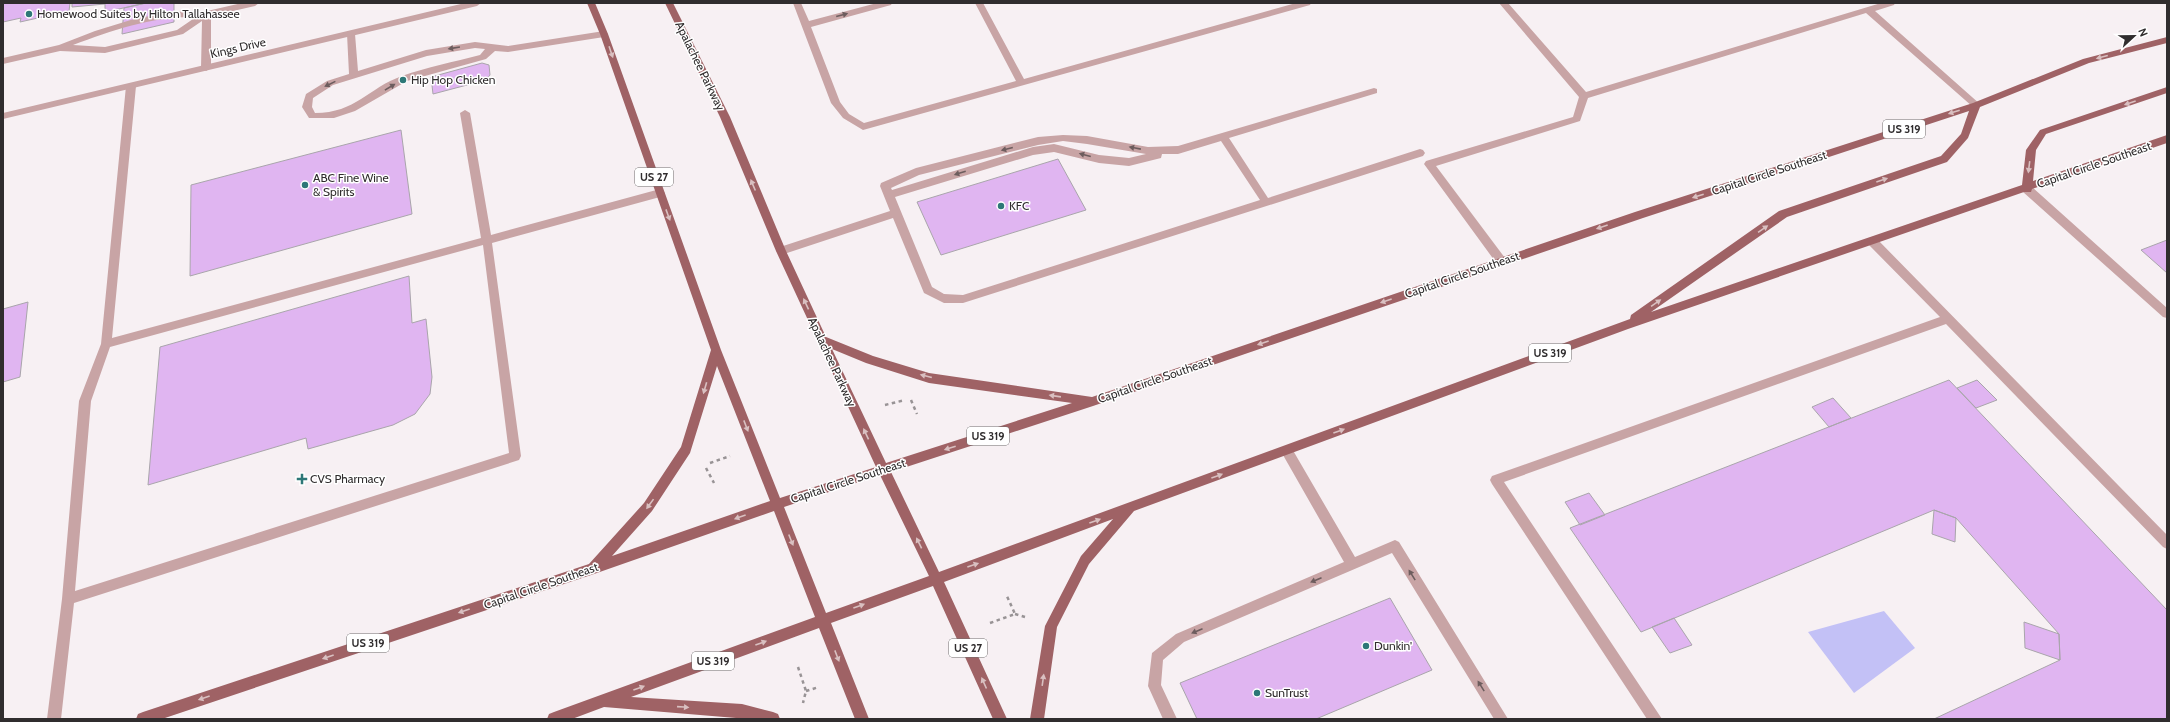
<svg xmlns="http://www.w3.org/2000/svg" width="2170" height="722" font-family="Cabin,sans-serif">
<style>
.water{fill:#c3c1f6}
.building{fill:#e0b5f1;stroke:#a9a5ab}
.lines{fill:none;stroke-linecap:round;stroke-linejoin:round}
.path{stroke:#989395;stroke-width:2.5;stroke-dasharray:3.5 3.5;stroke-linecap:butt}
.service{fill:#c8a4a5;fill-rule:evenodd}
.minor{fill:#c8a4a5;fill-rule:evenodd}
.primary{fill:#9f6265;fill-rule:evenodd}
.oneway{fill:#6d5d5e}
.oneway2{fill:#d9c0c1}
.poi-dot{fill:#2d7777;stroke:#fff;stroke-width:1.5}
.labels{text-anchor:middle;stroke-width:3;stroke-linejoin:round;paint-order:stroke}
.shield{fill:#fff;stroke:#6e6c6d;stroke-width:1}
.shield-label{font-size:11px;font-weight:bold;fill:#302d2e}
.poi-label{font-size:12px;fill:#302d2e;stroke:#fff;text-anchor:start}
.street-label{font-size:12px;fill:#302d2e;stroke:#fff}
</style>
<rect width="100%" height="100%" fill="#f7f0f3"/>
<path class="water" d="M 1884,611 L 1915,648 L 1854,693 L 1808,632 Z"/>
<path class="building" d="M 3,3 L 70,3 L 69,11 L 20,22 L 21,18 L 3,22 Z
M 72,3 L 146,3 L 105,12 L 105,4 L 72,7 Z
M 146,3 L 174,3 L 174,22 L 122,34 L 124,8 Z
M 482,63 L 489,65 L 490,75 L 486,80 L 433,94 L 431,77 Z
M 401,130 L 412,214 L 190,276 L 191,185 Z
M 1058,159 L 1086,210 L 941,255 L 917,202 Z
M 2167,240 L 2167,273 L 2141,250 Z
M 409,276 L 412,323 L 426,319 L 432,377 L 430,394 L 415,414 L 393,425 L 308,449 L 306,438 L 148,485 L 160,347 Z
M 28,302 L 20,377 L 3,382 L 3,309 Z
M 1949,380 L 2167,610 L 2167,719 L 1934,719 L 2060,660 L 2059,634 L 1956,518 L 1934,510 L 1641,632 L 1570,528 Z
M 1977,380 L 1997,400 L 1976,408 L 1957,388 Z
M 1833,398 L 1851,418 L 1829,427 L 1812,407 Z
M 1589,493 L 1605,515 L 1580,525 L 1565,502 Z
M 1934,510 L 1956,518 L 1955,542 L 1932,534 Z
M 1390,598 L 1432,670 L 1316,719 L 1197,719 L 1180,683 Z
M 1674,618 L 1692,645 L 1670,653 L 1652,627 Z
M 2024,622 L 2059,634 L 2060,660 L 2025,648 Z"/>
<g class="lines">
<path class="path" d="M 911,400 L 917,414
M 885,405 L 905,400
M 710,463 L 730,456
M 706,468 L 714,483
M 1015,614 L 1025,617
M 990,623 L 1015,614 L 1006,594
M 798,667 L 806,691 L 803,703
M 806,691 L 819,687"/>
<path class="service" d="M 242,3 L 259,3 L 255,6 L 211,16 L 211,68 L 206,71 L 201,68 L 202,21 L 183,34 L 105,53 L 60,51 L 3,64 L 3,58 L 59,45 L 95,31 L 134,19 L 170,12 L 207,11 ZM 196,17 L 177,30 L 105,47 L 73,45 C 113,30 154,16 196,17 Z
M 793,3 L 801,3 L 809,21 L 877,3 L 892,3 L 891,5 L 811,27 L 840,102 L 849,114 L 864,123 L 1016,81 L 975,3 L 983,3 L 1024,79 L 1296,3 L 1311,3 L 1310,5 L 863,130 L 843,118 L 831,103 Z
M 1499,3 L 1508,3 L 1586,92 L 1881,3 L 1895,3 L 1894,5 L 1875,11 L 1981,105 L 1979,107 L 1973,107 L 1866,13 L 1588,98 L 1580,121 L 1436,166 L 1505,258 L 1506,261 L 1501,265 L 1497,264 L 1424,164 L 1426,161 L 1573,117 L 1579,97 Z
M 351,31 L 355,34 L 358,71 L 426,50 L 475,42 L 508,46 L 604,31 L 608,34 L 604,37 L 508,52 L 495,51 L 486,59 L 407,81 L 355,111 L 334,118 L 309,118 L 302,107 L 306,94 L 327,81 L 349,74 L 347,34 ZM 475,48 L 485,49 L 480,55 C 454,62 427,67 402,76 C 368,88 356,113 315,113 L 312,107 L 313,98 L 333,85 L 427,56 Z
M 131,83 L 136,86 L 112,338 L 481,238 L 460,113 L 465,110 L 470,113 L 491,235 L 660,189 L 665,193 L 660,197 L 492,243 L 521,456 L 519,460 L 74,603 L 61,719 L 47,719 L 62,599 L 79,401 L 101,344 L 126,86 ZM 483,245 L 509,453 L 75,591 L 91,401 L 110,347 Z
M 1374,88 L 1377,89 L 1377,93 L 1229,138 L 1268,198 L 1420,149 L 1423,150 L 1425,153 L 1423,156 L 963,303 L 944,303 L 924,293 L 893,218 L 781,255 L 776,251 L 777,248 L 890,211 L 880,186 L 881,183 L 916,168 L 1038,137 L 1063,135 L 1087,136 L 1148,147 L 1178,146 ZM 1063,141 L 1087,144 L 1146,154 L 1129,158 L 1099,155 L 1054,144 L 1033,147 L 892,190 L 891,188 L 919,175 L 1038,145 ZM 1221,141 L 1260,200 L 963,295 L 944,294 L 932,287 L 895,197 L 1033,155 L 1054,152 L 1099,163 L 1129,166 L 1161,158 L 1162,154 L 1178,154 Z
M 2027,185 L 2031,186 L 2167,308 L 2167,318 L 2163,317 L 2023,192 L 2022,189 Z
M 1873,238 L 1877,239 L 2167,535 L 2167,549 L 2163,547 L 1946,324 L 1504,482 L 1662,719 L 1647,719 L 1492,484 L 1490,480 L 1492,476 L 1940,317 L 1869,245 L 1868,242 Z
M 1287,446 L 1291,447 L 1355,557 L 1395,540 L 1399,542 L 1508,719 L 1494,719 L 1392,553 L 1184,642 L 1163,660 L 1161,685 L 1177,719 L 1163,719 L 1148,686 L 1152,653 L 1176,634 L 1344,562 L 1283,455 L 1281,451 L 1283,447 Z"/>
<path class="minor" d="M 465,3 L 481,3 L 477,6 L 3,119 L 3,113 Z"/>
<path class="primary" d="M 587,3 L 595,3 L 608,34 L 721,350 L 780,498 L 876,467 L 776,251 L 720,117 L 665,3 L 673,3 L 730,117 L 786,251 L 826,337 L 873,356 L 929,373 L 1092,397 L 1635,212 L 1973,103 L 2083,59 L 2167,37 L 2167,43 L 2089,63 L 1980,107 L 1968,138 L 1947,162 L 1787,217 L 1651,312 L 2022,185 L 2026,150 L 2040,130 L 2167,87 L 2167,93 L 2046,134 L 2036,150 L 2033,181 L 2167,135 L 2167,143 L 2032,189 L 2031,192 L 2024,192 L 1628,329 L 1134,511 L 1089,564 L 1057,627 L 1044,719 L 1030,719 L 1045,626 L 1081,556 L 1113,519 L 944,582 L 1007,719 L 993,719 L 933,586 L 831,623 L 869,719 L 855,719 L 819,628 L 631,697 L 742,704 L 773,712 L 778,714 L 780,719 L 748,719 L 604,707 L 572,719 L 547,719 L 549,714 L 554,712 L 815,617 L 774,511 L 594,574 L 162,719 L 136,719 L 138,714 L 143,712 L 589,564 L 644,503 L 681,447 L 711,350 L 600,34 ZM 1969,111 L 1961,134 L 1941,156 L 1779,211 L 1631,315 L 1630,319 L 939,572 L 891,472 L 1093,406 L 1643,218 ZM 832,349 L 866,363 L 929,383 L 1072,403 L 886,463 ZM 717,366 L 770,501 L 612,556 L 652,511 L 690,453 ZM 880,475 L 929,576 L 826,613 L 784,507 Z"/>
</g>
<defs><path id="oneway-solid" d="M-6-.8H1V-3.2L6.5 0L1 3.2V.8H-6Z"/></defs>
<g class="oneway">
<use href="#oneway-solid" transform="translate(842 15) rotate(-15)"/>
<use href="#oneway-solid" transform="translate(454 48) rotate(171)"/>
<use href="#oneway-solid" transform="translate(330 84) rotate(154)"/>
<use href="#oneway-solid" transform="translate(390 87) rotate(-31)"/>
<use href="#oneway-solid" transform="translate(1135 148) rotate(-169)"/>
<use href="#oneway-solid" transform="translate(1007 149) rotate(166)"/>
<use href="#oneway-solid" transform="translate(1085 155) rotate(-165)"/>
<use href="#oneway-solid" transform="translate(960 173) rotate(163)"/>
<use href="#oneway-solid" transform="translate(1412 575) rotate(-122)"/>
<use href="#oneway-solid" transform="translate(1316 580) rotate(157)"/>
<use href="#oneway-solid" transform="translate(1197 631) rotate(157)"/>
<use href="#oneway-solid" transform="translate(1481 686) rotate(-122)"/>
</g>
<g class="oneway2">
<use href="#oneway-solid" transform="translate(611 52) rotate(71)"/>
<use href="#oneway-solid" transform="translate(2102 57) rotate(165)"/>
<use href="#oneway-solid" transform="translate(2130 103) rotate(161)"/>
<use href="#oneway-solid" transform="translate(1954 112) rotate(162)"/>
<use href="#oneway-solid" transform="translate(2029 167) rotate(97)"/>
<use href="#oneway-solid" transform="translate(1882 180) rotate(-19)"/>
<use href="#oneway-solid" transform="translate(753 185) rotate(-113)"/>
<use href="#oneway-solid" transform="translate(1698 196) rotate(162)"/>
<use href="#oneway-solid" transform="translate(668 215) rotate(70)"/>
<use href="#oneway-solid" transform="translate(1602 227) rotate(161)"/>
<use href="#oneway-solid" transform="translate(1763 229) rotate(-35)"/>
<use href="#oneway-solid" transform="translate(1386 301) rotate(161)"/>
<use href="#oneway-solid" transform="translate(1656 303) rotate(-35)"/>
<use href="#oneway-solid" transform="translate(806 304) rotate(-115)"/>
<use href="#oneway-solid" transform="translate(1263 343) rotate(161)"/>
<use href="#oneway-solid" transform="translate(926 376) rotate(-166)"/>
<use href="#oneway-solid" transform="translate(705 388) rotate(106)"/>
<use href="#oneway-solid" transform="translate(1055 396) rotate(-172)"/>
<use href="#oneway-solid" transform="translate(746 426) rotate(69)"/>
<use href="#oneway-solid" transform="translate(1339 431) rotate(-20)"/>
<use href="#oneway-solid" transform="translate(866 434) rotate(-115)"/>
<use href="#oneway-solid" transform="translate(950 448) rotate(162)"/>
<use href="#oneway-solid" transform="translate(1217 476) rotate(-20)"/>
<use href="#oneway-solid" transform="translate(650 504) rotate(126)"/>
<use href="#oneway-solid" transform="translate(740 517) rotate(160)"/>
<use href="#oneway-solid" transform="translate(1095 521) rotate(-20)"/>
<use href="#oneway-solid" transform="translate(791 540) rotate(68)"/>
<use href="#oneway-solid" transform="translate(919 543) rotate(-116)"/>
<use href="#oneway-solid" transform="translate(973 565) rotate(-19)"/>
<use href="#oneway-solid" transform="translate(859 606) rotate(-20)"/>
<use href="#oneway-solid" transform="translate(464 611) rotate(161)"/>
<use href="#oneway-solid" transform="translate(761 643) rotate(-20)"/>
<use href="#oneway-solid" transform="translate(837 656) rotate(69)"/>
<use href="#oneway-solid" transform="translate(328 657) rotate(161)"/>
<use href="#oneway-solid" transform="translate(1043 680) rotate(-82)"/>
<use href="#oneway-solid" transform="translate(984 683) rotate(-114)"/>
<use href="#oneway-solid" transform="translate(639 688) rotate(-20)"/>
<use href="#oneway-solid" transform="translate(204 698) rotate(161)"/>
<use href="#oneway-solid" transform="translate(683 707) rotate(4)"/>
</g>
<g class="poi-dot">
<circle cx="29" cy="14" r="4"/>
<circle cx="403" cy="80" r="4"/>
<circle cx="305" cy="185" r="4"/>
<circle cx="1001" cy="206" r="4"/>
<path d="M300 473h4v4h4v4h-4v4h-4v-4h-4v-4h4z"/>
<circle cx="1366" cy="646" r="4"/>
<circle cx="1257" cy="693" r="4"/>
</g>
<g class="labels">
<g class="shield">
<rect x="1883" y="120" width="42" height="18" rx="3"/>
<rect x="635" y="168" width="38" height="18" rx="3"/>
<rect x="1529" y="344" width="42" height="18" rx="3"/>
<rect x="967" y="427" width="42" height="18" rx="3"/>
<rect x="347" y="634" width="42" height="18" rx="3"/>
<rect x="949" y="639" width="38" height="18" rx="3"/>
<rect x="692" y="652" width="42" height="18" rx="3"/>
</g>
<g class="shield-label">
<text x="1904" y="133">US 319</text>
<text x="654" y="181">US 27</text>
<text x="1550" y="357">US 319</text>
<text x="988" y="440">US 319</text>
<text x="368" y="647">US 319</text>
<text x="968" y="652">US 27</text>
<text x="713" y="665">US 319</text>
</g>
<g class="poi-label">
<text x="37" y="18">Homewood Suites by Hilton Tallahassee</text>
<text x="411" y="84">Hip Hop Chicken</text>
<text x="313" y="182">ABC Fine Wine<tspan x="313" dy="14">&amp; Spirits</tspan></text>
<text x="1009" y="210">KFC</text>
<text x="310" y="483">CVS Pharmacy</text>
<text x="1374" y="650">Dunkin'</text>
<text x="1265" y="697">SunTrust</text>
</g>
<g class="street-label">
<text transform="translate(238 48) rotate(-13)" y="4">Kings Drive</text>
<text transform="translate(700 66) rotate(64)" y="4">Apalachee Parkway</text>
<text transform="translate(2094 165) rotate(-19)" y="4">Capital Circle Southeast</text>
<text transform="translate(1769 173) rotate(-18)" y="4">Capital Circle Southeast</text>
<text transform="translate(1462 275) rotate(-19)" y="4">Capital Circle Southeast</text>
<text transform="translate(832 362) rotate(65)" y="4">Apalachee Parkway</text>
<text transform="translate(1155 380) rotate(-19)" y="4">Capital Circle Southeast</text>
<text transform="translate(848 481) rotate(-18)" y="4">Capital Circle Southeast</text>
<text transform="translate(541 586) rotate(-19)" y="4">Capital Circle Southeast</text>
</g>
</g>
<rect width="2170" height="722" fill="none" stroke="#302d2e" stroke-width="8"/>
<g transform="translate(2134 36) rotate(68)" stroke="#ffffff" stroke-width="3" paint-order="stroke">
<path d="M0-3L7 15L0 10L-7 15Z" fill="#302d2e"/>
<text y="-6" font-size="11" font-weight="bold" text-anchor="middle" fill="#302d2e">N</text>
</g>
</svg>
